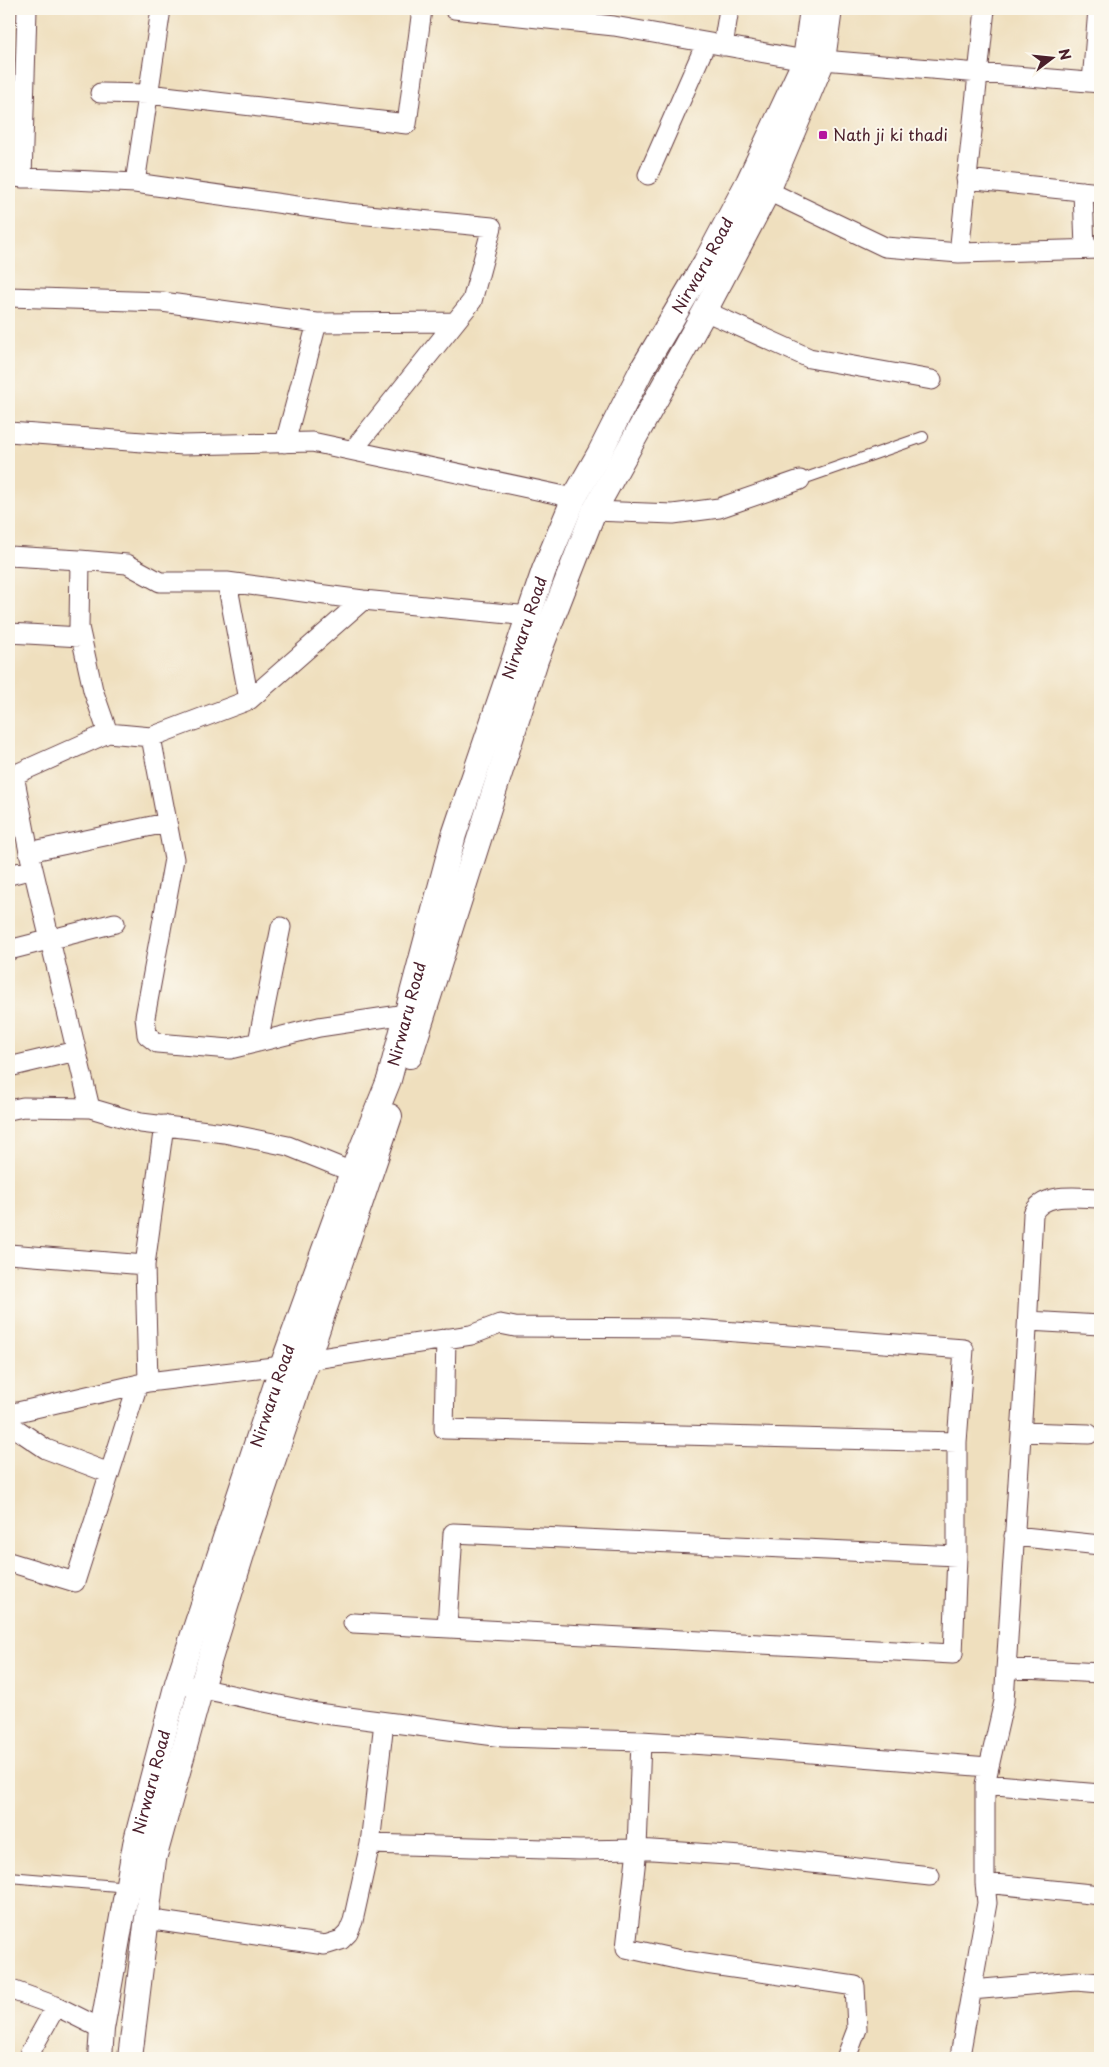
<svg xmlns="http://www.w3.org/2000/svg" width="1109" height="2067" font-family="'Playpen Sans',sans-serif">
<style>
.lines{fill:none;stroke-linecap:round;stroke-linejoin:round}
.service-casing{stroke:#633c41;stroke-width:12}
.minor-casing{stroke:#633c41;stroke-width:21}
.tertiary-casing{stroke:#633c41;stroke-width:26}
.service{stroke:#fff;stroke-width:10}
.minor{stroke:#fff;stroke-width:19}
.tertiary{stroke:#fff;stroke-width:24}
.poi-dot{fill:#b5179e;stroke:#fbf7ec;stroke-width:2}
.labels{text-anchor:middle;stroke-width:4;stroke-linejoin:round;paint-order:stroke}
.poi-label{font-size:16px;fill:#4a1f2b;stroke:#fbf7ec;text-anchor:start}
.street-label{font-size:16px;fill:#4a1f2b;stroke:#fbf7ec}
</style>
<rect width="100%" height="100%" fill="#fbf7ec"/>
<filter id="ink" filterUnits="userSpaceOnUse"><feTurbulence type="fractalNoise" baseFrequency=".02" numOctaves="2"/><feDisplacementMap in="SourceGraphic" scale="10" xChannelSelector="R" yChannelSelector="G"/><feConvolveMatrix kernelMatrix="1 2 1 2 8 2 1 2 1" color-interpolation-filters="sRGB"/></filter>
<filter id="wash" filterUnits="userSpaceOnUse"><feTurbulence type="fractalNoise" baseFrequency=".0096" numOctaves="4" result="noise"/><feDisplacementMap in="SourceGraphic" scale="20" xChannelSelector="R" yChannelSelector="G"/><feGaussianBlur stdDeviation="1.12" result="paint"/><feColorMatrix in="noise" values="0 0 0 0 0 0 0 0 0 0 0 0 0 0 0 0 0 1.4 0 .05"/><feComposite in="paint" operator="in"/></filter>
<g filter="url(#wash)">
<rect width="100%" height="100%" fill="#efdfbe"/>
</g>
<g filter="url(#ink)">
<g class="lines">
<defs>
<path id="service" d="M 800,480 L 923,437
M 9,1877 L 129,1887"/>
<path id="minor" d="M 454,9 L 614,26 L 805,60 L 823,60 L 1100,83
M 723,46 L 729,9
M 1092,82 L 1098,9
M 100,93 L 148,94 L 407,124 L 422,9
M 648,175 L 706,43
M 9,177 L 135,183 L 347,213 L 492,227 L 472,301 L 353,450
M 22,178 L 27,9
M 966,179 L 1100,193
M 135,183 L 161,9
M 768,191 L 885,247 L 959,253 L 1100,249
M 1083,191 L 1085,249
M 959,253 L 985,9
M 9,297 L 162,302 L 317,323 L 285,443
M 705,311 L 809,358 L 932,380
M 317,323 L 455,322
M 9,432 L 183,445 L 312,442 L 574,498
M 594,511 L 673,514 L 719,508 L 800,480
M 9,556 L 80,560 L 127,564 L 160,582 L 227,582 L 363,600 L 529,616
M 80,560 L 79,627 L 93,690 L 108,733
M 9,633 L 81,637
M 249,700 L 363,600
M 151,737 L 174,859 L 145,1017 L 147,1035 L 157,1043 L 230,1049 L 319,1027 L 406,1014
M 14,775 L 108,733 L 151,737 L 249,700 L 227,582
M 9,777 L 14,775 L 29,852 L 90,1108 L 141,1123 L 224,1133 L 288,1146 L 352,1172
M 29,852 L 166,823
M 9,875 L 33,869
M 9,950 L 115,923
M 258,1042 L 281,927
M 9,1067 L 76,1051
M 9,1110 L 23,1107 L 90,1108
M 9,1254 L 145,1265
M 1028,1321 L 1100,1325
M 446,1338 L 444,1429 L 957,1442
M 148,1382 L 145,1265 L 164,1125
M 9,1414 L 148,1382 L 282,1366 L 308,1360 L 471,1335 L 500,1324 L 515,1327 L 682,1328 L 964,1349 L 957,1442 L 957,1556 L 953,1654 L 353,1623
M 9,1424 L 46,1449 L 109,1473
M 1021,1432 L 1089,1434
M 1014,1536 L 1100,1545
M 9,1562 L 75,1582 L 138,1384
M 447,1627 L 453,1533 L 957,1556
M 1006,1668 L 1100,1673
M 189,1686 L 317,1713 L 503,1737 L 641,1741
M 985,1784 L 1100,1794
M 370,1844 L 580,1850 L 637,1849 L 626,1948 L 685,1961 L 855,1986 L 857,2029 L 846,2058
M 930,1876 L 757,1857 L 637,1849 L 641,1741 L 723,1746 L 988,1767
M 985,1883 L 1100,1895
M 146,1919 L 325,1945 L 341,1940 L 348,1933 L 353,1921 L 370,1844 L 384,1722
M 9,1989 L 56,2006 L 102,2029
M 971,1990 L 1076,1981 L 1100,1983
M 27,2058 L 56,2006
M 962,2058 L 961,2050 L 987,1903 L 985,1883 L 985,1784 L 1004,1701 L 1023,1404 L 1033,1214 C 1043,1191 1079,1198 1100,1198"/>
<g id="tertiary">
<path d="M 410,1056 L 536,660 L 594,511 L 705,311 L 768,191 L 823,60 L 830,9"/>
<path id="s1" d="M 100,2058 L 102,2029 L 135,1844 L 177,1683 L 282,1366 L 352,1172 L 389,1080 L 454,835 L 544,570 L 574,498 L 599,454 L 641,371 L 705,263 L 748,182 L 805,60 L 812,9"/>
<path d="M 130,2058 L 154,1859 L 201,1688 L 247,1538 L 390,1116"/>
</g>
</defs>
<use href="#service" class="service-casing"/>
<use href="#minor" class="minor-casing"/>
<use href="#tertiary" class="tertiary-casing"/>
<use href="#service" class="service"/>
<use href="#minor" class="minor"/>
<use href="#tertiary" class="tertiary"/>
</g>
</g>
<rect class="poi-dot" x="818" y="130" width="10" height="10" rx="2.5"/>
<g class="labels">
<g class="poi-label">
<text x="833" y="141">Nath ji ki thadi</text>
</g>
<g class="street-label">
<text dy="6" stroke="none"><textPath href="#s1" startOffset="1900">Nirwaru Road</textPath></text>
<text dy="6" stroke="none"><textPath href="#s1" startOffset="1495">Nirwaru Road</textPath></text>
<text dy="6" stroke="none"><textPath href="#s1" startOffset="1091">Nirwaru Road</textPath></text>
<text dy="6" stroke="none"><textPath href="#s1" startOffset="686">Nirwaru Road</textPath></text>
<text dy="6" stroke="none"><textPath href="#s1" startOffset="281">Nirwaru Road</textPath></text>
</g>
</g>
<rect width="1109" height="2067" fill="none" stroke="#fbf7ec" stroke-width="30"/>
<g transform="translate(1052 58) rotate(74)" stroke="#fbf7ec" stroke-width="4" paint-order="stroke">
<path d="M0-4L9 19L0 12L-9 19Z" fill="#4a1f2b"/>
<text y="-8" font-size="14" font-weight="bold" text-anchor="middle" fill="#4a1f2b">N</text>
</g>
</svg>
